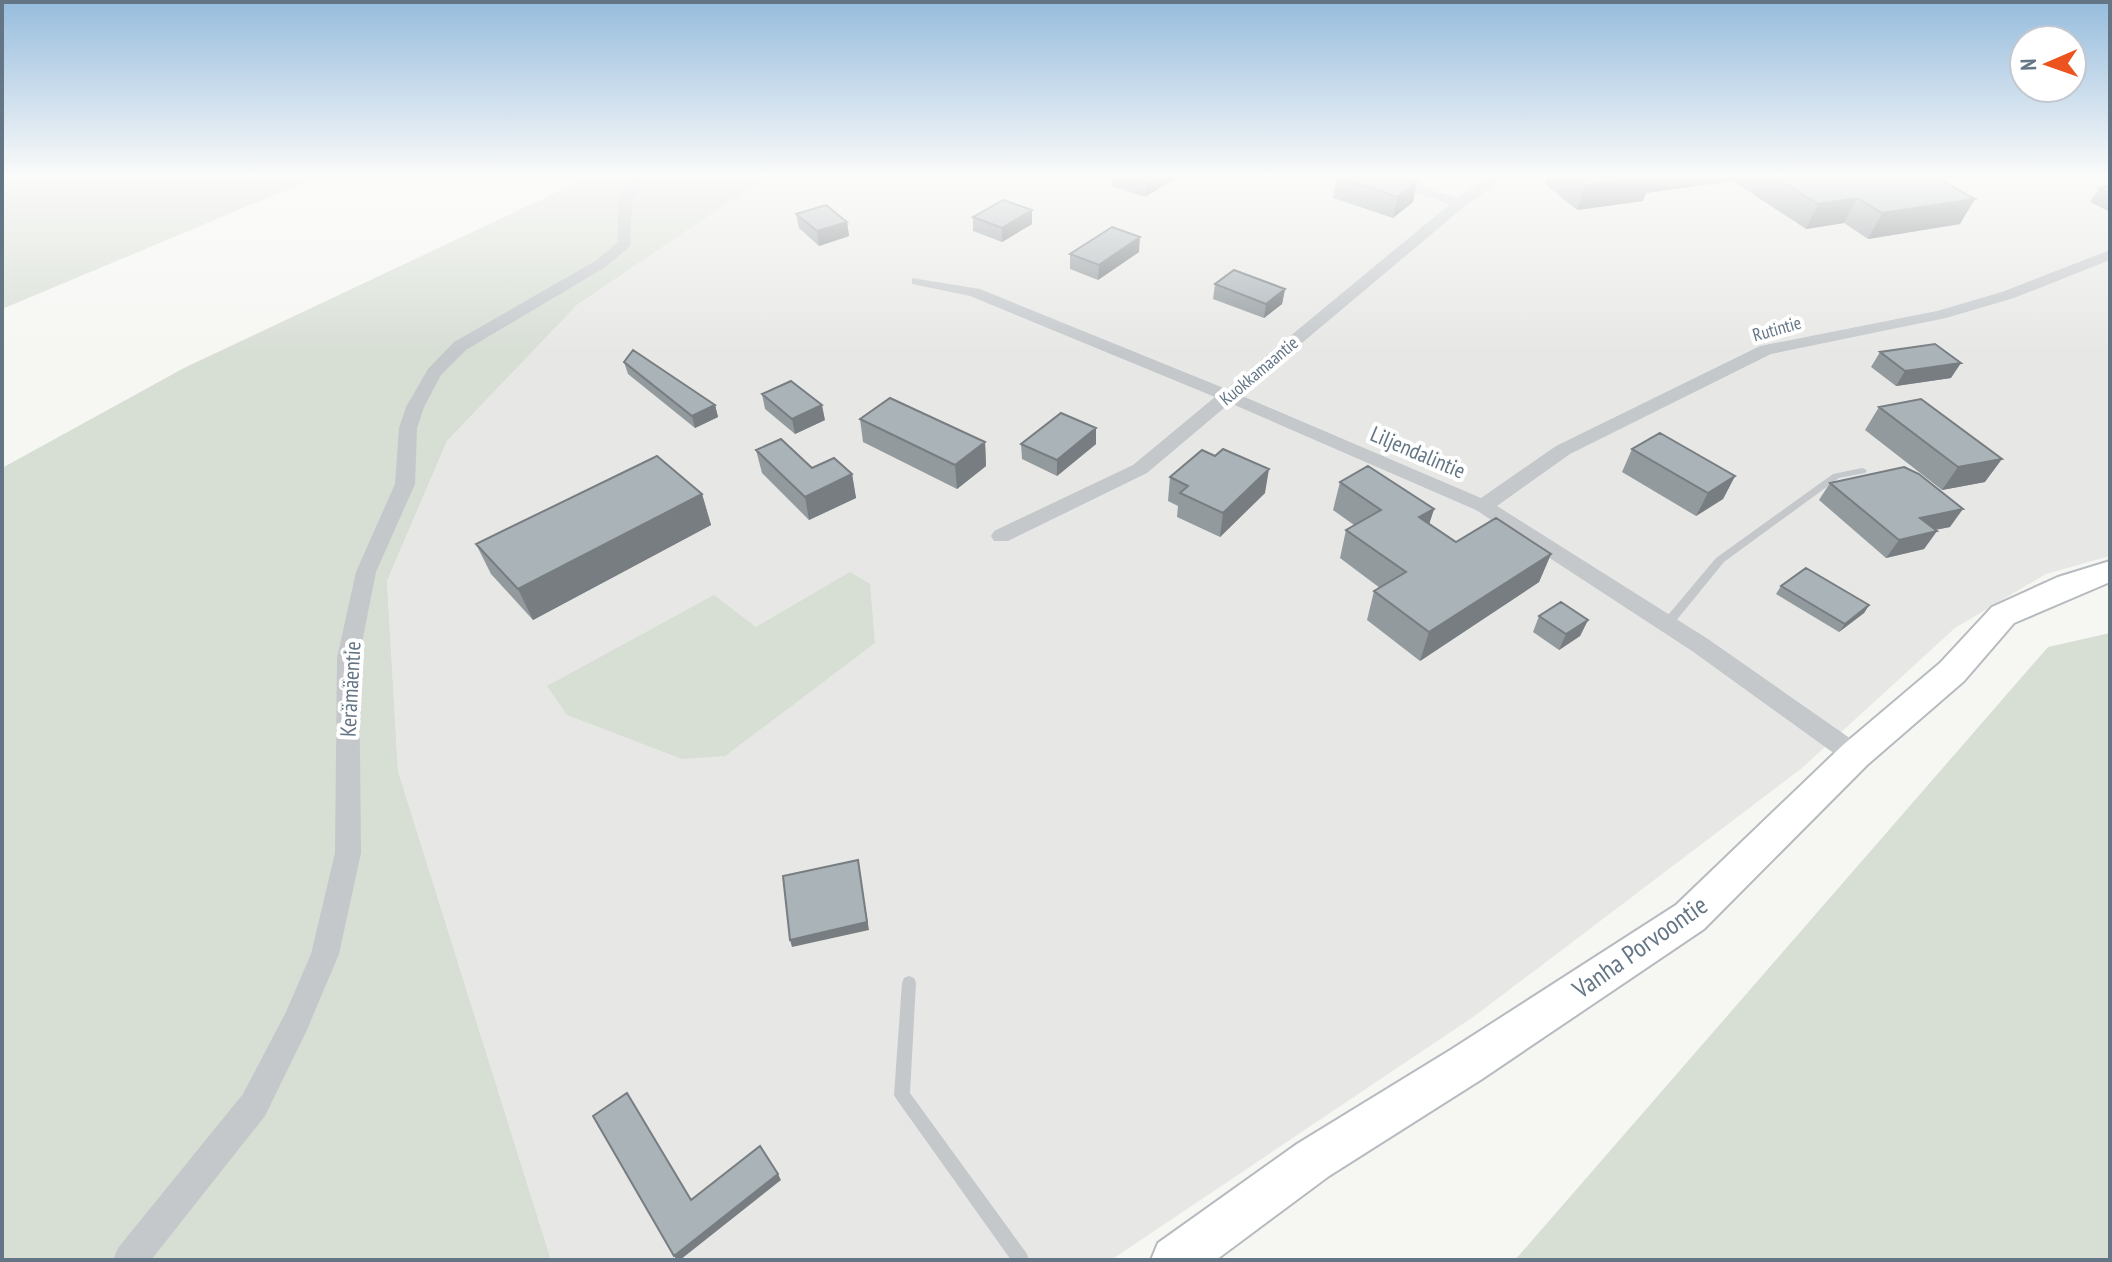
<svg xmlns="http://www.w3.org/2000/svg" width="2112" height="1262" font-family="'PT Sans Narrow',sans-serif">
<style>
.built{fill:#e7e8e6}
.green{fill:#d7ded4}
.lines{fill:none;stroke-linecap:round;stroke-linejoin:round}
.secondary-casing{stroke:#b6bbc0;stroke-width:4}
.service{fill:#c4c8cb;fill-rule:evenodd}
.minor{fill:#c4c8cb;fill-rule:evenodd}
.secondary{fill:#fff;fill-rule:evenodd}
.wall{fill:#929a9e}
.shaded-wall{fill:#777d81}
.building{fill:#aab3b8;stroke:#777d81;stroke-width:2}
.labels{text-anchor:middle;stroke-width:8;stroke-linejoin:round;paint-order:stroke}
.far-street-label{font-size:18px;fill:#647686;stroke:#fff}
.street-label{font-size:22px;fill:#647686;stroke:#fff}
.near-street-label{font-size:26px;fill:#647686;stroke:#fff}
</style>
<rect width="100%" height="100%" fill="#f6f7f3"/>
<path class="built" d="M 780,177 L 2110,177 L 2110,556 L 2046,574 L 1955,628 L 1802,768 L 1476,1015 L 1111,1260 L 551,1260 L 398,771 L 387,581 L 447,441 L 577,305 L 757,183 Z"/>
<path class="green" d="M 2,177 L 317,177 L 2,309 Z
M 589,177 L 780,177 L 757,183 L 577,305 L 447,441 L 387,581 L 398,771 L 551,1260 L 2,1260 L 2,468 L 184,368 Z
M 850,572 L 870,584 L 875,643 L 725,756 L 682,759 L 567,715 L 547,686 L 714,595 L 756,627 Z
M 2110,633 L 2110,1260 L 1515,1260 L 2048,647 Z"/>
<g class="lines">
<defs>
<path id="secondary" d="M 2110,561 L 2110,582 L 2014,623 L 1964,681 L 1867,765 L 1704,929 L 1482,1079 L 1329,1176 L 1216,1260 L 1151,1260 L 1158,1243 L 1297,1144 L 1452,1049 L 1676,905 L 1843,745 L 1940,663 L 1992,607 L 2058,577 Z"/>
</defs>
<use href="#secondary" class="secondary-casing"/>
<path class="service" d="M 1862,468 L 1865,469 L 1867,471 L 1865,473 L 1839,478 L 1724,562 L 1671,627 L 1663,627 L 1662,624 L 1663,621 L 1716,558 L 1833,474 Z
M 909,976 L 914,978 L 916,983 L 910,1093 L 1027,1254 L 1029,1260 L 1011,1260 L 897,1100 L 894,1095 L 902,983 L 904,978 Z"/>
<path class="minor" d="M 629,177 L 643,177 L 632,202 L 630,246 L 607,266 L 466,350 L 441,375 L 424,407 L 417,428 L 415,484 L 376,572 L 359,658 L 361,853 L 339,954 L 306,1032 L 265,1116 L 151,1260 L 113,1260 L 118,1248 L 243,1094 L 286,1012 L 311,954 L 335,853 L 337,658 L 356,572 L 395,484 L 399,428 L 406,407 L 428,369 L 454,342 L 597,260 L 618,242 L 618,202 Z
M 1368,177 L 1388,177 L 1458,198 L 1489,177 L 1505,177 L 1465,206 L 1240,395 L 1481,498 L 1556,446 L 1760,346 L 1937,311 L 2002,292 L 2110,250 L 2110,260 L 2014,298 L 1946,318 L 1771,354 L 1570,454 L 1497,506 L 1708,639 L 1864,748 L 1867,755 L 1864,762 L 1855,765 L 1846,762 L 1692,651 L 1476,510 L 1230,403 L 1147,473 L 1008,541 L 994,541 L 991,536 L 994,531 L 1133,465 L 1215,397 L 970,296 L 912,284 L 912,278 L 980,289 L 1226,389 L 1450,204 Z"/>
<use href="#secondary" class="secondary"/>
</g>
<path class="wall" d="M 1112,177 L 1176,177 L 1176,178 L 1145,197 L 1112,186 Z
M 1337,177 L 1410,177 L 1408,179 L 1413,202 L 1393,218 L 1333,198 Z
M 1547,177 L 1935,177 L 1960,224 L 1868,239 L 1844,223 L 1806,229 L 1733,181 L 1646,193 L 1643,201 L 1577,210 L 1545,184 Z
M 2110,186 L 2110,212 L 2090,202 L 2099,188 Z
M 1032,210 L 1032,224 L 1002,242 L 973,231 L 973,217 Z
M 796,214 L 847,222 L 849,236 L 819,246 L 799,228 Z
M 1139,252 L 1098,280 L 1070,269 L 1070,254 Z
M 1215,284 L 1285,289 L 1282,304 L 1264,318 L 1213,299 Z
M 1880,352 L 1951,378 L 1896,386 L 1871,367 Z
M 624,362 L 715,405 L 718,417 L 695,428 L 628,374 Z
M 762,394 L 825,420 L 795,434 L 765,409 Z
M 1879,407 L 1985,482 L 1942,490 L 1865,430 Z
M 860,419 L 985,442 L 986,466 L 957,489 L 863,442 Z
M 1021,444 L 1096,444 L 1057,476 L 1022,459 Z
M 1632,449 L 1735,476 L 1723,499 L 1696,516 L 1622,472 Z
M 756,450 L 812,468 L 852,474 L 856,498 L 809,520 L 762,473 Z
M 1170,477 L 1265,493 L 1220,537 L 1177,517 L 1178,506 L 1168,501 Z
M 1340,482 L 1434,509 L 1429,524 L 1456,542 L 1551,554 L 1539,582 L 1420,661 L 1367,620 L 1374,591 L 1380,588 L 1340,558 L 1346,530 L 1354,525 L 1333,510 Z
M 1830,483 L 1950,527 L 1935,530 L 1937,531 L 1924,549 L 1886,558 L 1819,500 Z
M 702,494 L 711,525 L 533,620 L 491,574 L 476,544 Z
M 1781,586 L 1869,605 L 1864,613 L 1839,632 L 1776,594 Z
M 1539,616 L 1588,620 L 1580,636 L 1559,650 L 1533,632 Z"/>
<path class="shaded-wall" d="M 1157,177 L 1176,177 L 1176,178 L 1145,197 L 1146,184 Z
M 1640,177 L 1734,177 L 1733,181 L 1646,193 L 1643,201 L 1577,210 L 1586,185 Z
M 1417,182 L 1413,202 L 1393,218 L 1398,197 Z
M 1857,198 L 1844,223 L 1806,229 L 1818,204 Z
M 1975,199 L 1960,224 L 1868,239 L 1882,213 Z
M 1032,210 L 1032,224 L 1002,242 L 1002,228 Z
M 847,222 L 849,236 L 819,246 L 817,231 Z
M 1140,237 L 1139,252 L 1098,280 L 1099,265 Z
M 1285,289 L 1282,304 L 1264,318 L 1266,304 Z
M 1961,363 L 1951,378 L 1896,386 L 1905,371 Z
M 715,405 L 718,417 L 695,428 L 692,416 Z
M 822,405 L 825,420 L 795,434 L 792,419 Z
M 1096,428 L 1096,444 L 1057,476 L 1057,460 Z
M 985,442 L 986,466 L 957,489 L 955,465 Z
M 2002,459 L 1985,482 L 1942,490 L 1958,467 Z
M 1269,469 L 1265,493 L 1220,537 L 1223,513 Z
M 852,474 L 856,498 L 809,520 L 805,497 Z
M 1735,476 L 1723,499 L 1696,516 L 1708,493 Z
M 702,494 L 711,525 L 533,620 L 518,589 Z
M 1434,509 L 1425,537 L 1419,517 Z
M 1963,509 L 1950,527 L 1908,535 L 1920,518 Z
M 1937,531 L 1924,549 L 1886,558 L 1899,540 Z
M 1551,554 L 1539,582 L 1420,661 L 1429,632 Z
M 1869,605 L 1864,613 L 1839,632 L 1845,624 Z
M 1588,620 L 1580,636 L 1559,650 L 1566,634 Z
M 859,868 L 869,930 L 792,947 L 790,940 Z
M 778,1174 L 781,1180 L 680,1260 L 677,1260 L 674,1256 Z"/>
<path class="building" d="M 1125,177 L 1157,177 L 1146,184 Z
M 1337,177 L 1401,177 L 1417,182 L 1398,197 Z
M 1575,177 L 1648,177 L 1586,185 Z
M 1775,177 L 1935,177 L 1975,199 L 1882,213 L 1857,198 L 1818,204 Z
M 2110,186 L 2110,194 L 2099,188 Z
M 1003,200 L 1032,210 L 1002,228 L 973,217 Z
M 826,205 L 847,222 L 817,231 L 796,214 Z
M 1112,227 L 1140,237 L 1099,265 L 1070,254 Z
M 1234,270 L 1285,289 L 1266,304 L 1215,284 Z
M 1935,344 L 1961,363 L 1905,371 L 1880,352 Z
M 633,350 L 715,405 L 692,416 L 624,362 Z
M 791,381 L 822,405 L 792,419 L 762,394 Z
M 890,398 L 985,442 L 955,465 L 860,419 Z
M 1921,399 L 2002,459 L 1958,467 L 1879,407 Z
M 1061,413 L 1096,428 L 1057,460 L 1021,444 Z
M 1660,433 L 1735,476 L 1708,493 L 1632,449 Z
M 781,439 L 812,468 L 834,458 L 852,474 L 805,497 L 756,450 Z
M 1223,449 L 1269,469 L 1223,513 L 1180,493 L 1188,486 L 1170,477 L 1202,450 L 1215,456 Z
M 657,456 L 702,494 L 518,589 L 476,544 Z
M 1368,466 L 1434,509 L 1419,517 L 1456,542 L 1496,518 L 1551,554 L 1429,632 L 1374,591 L 1406,572 L 1346,530 L 1381,510 L 1340,482 Z
M 1904,467 L 1919,474 L 1963,509 L 1920,518 L 1937,531 L 1899,540 L 1830,483 Z
M 1806,568 L 1869,605 L 1845,624 L 1781,586 Z
M 1561,602 L 1588,620 L 1566,634 L 1539,616 Z
M 858,860 L 867,922 L 790,940 L 783,876 Z
M 627,1093 L 691,1200 L 760,1146 L 778,1174 L 674,1256 L 593,1116 Z"/>
<linearGradient id="sky" x2="0" y2="1"><stop stop-color="#96bcdd"/><stop offset="0.5" stop-color="#fbfbfa"/><stop offset="1" stop-color="#fbfbfa" stop-opacity="0"/></linearGradient>
<rect width="2112" height="353" fill="url(#sky)"/>
<g class="labels">
<g class="far-street-label">
<text transform="translate(1777 329) rotate(-16)" y="6">Rutintie</text>
<text transform="translate(1259 371) rotate(-40)" y="6">Kuokkamaantie</text>
</g>
<g class="street-label">
<text transform="translate(1418 452) rotate(23)" y="8">Liljendalintie</text>
<text transform="translate(350 689) rotate(-87)" y="8">Kerämäentie</text>
</g>
<g class="near-street-label">
<text transform="translate(1640 947) rotate(-35)" y="9">Vanha Porvoontie</text>
</g>
</g>
<rect width="2112" height="1262" fill="none" stroke="#647686" stroke-width="8"/>
<g transform="translate(2048 64) rotate(268)"><circle r="38" fill="#ffffff" stroke="#c1c8cf" stroke-width="2"/>
<path d="M0-6L14 30L0 20L-14 30Z" fill="#ec531e"/>
<text y="-12" font-size="22" font-weight="bold" text-anchor="middle" fill="#647686">N</text>
</g>
</svg>
